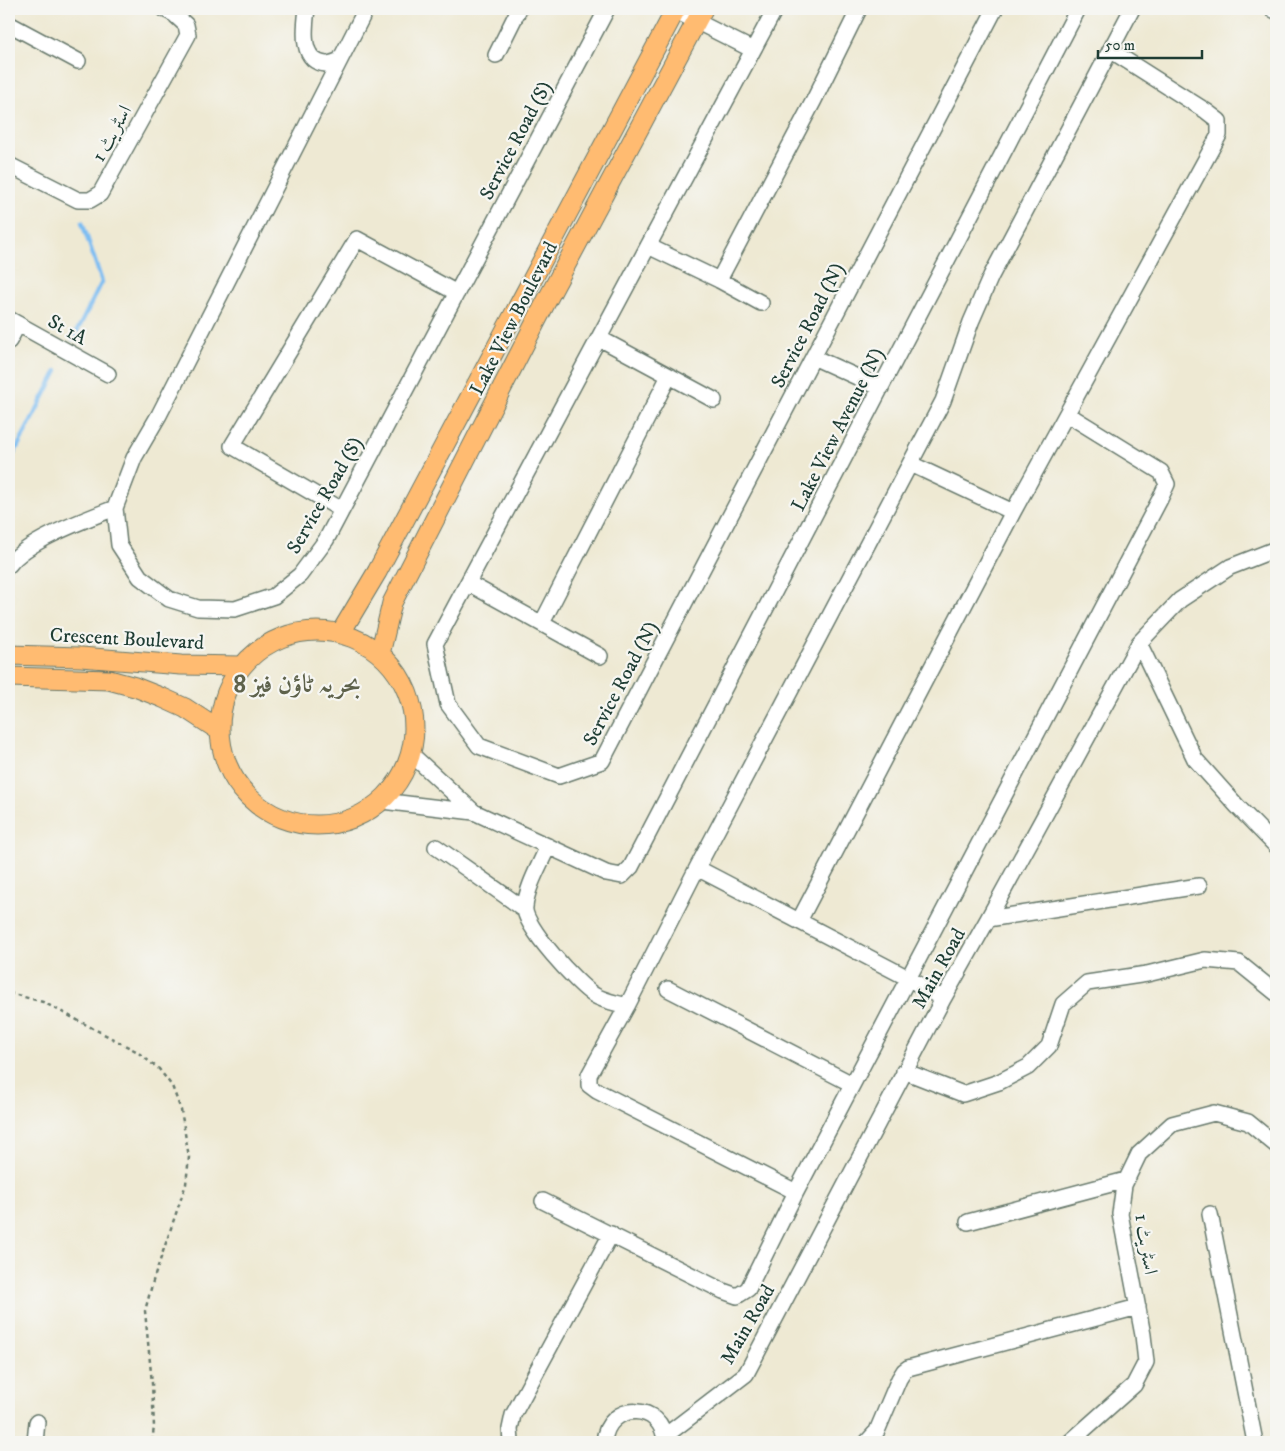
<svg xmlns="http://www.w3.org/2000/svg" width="1285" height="1451" font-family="'IM FELL DW Pica',Amiri,serif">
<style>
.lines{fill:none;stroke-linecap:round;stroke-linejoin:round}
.stream{stroke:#7ebef2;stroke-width:4.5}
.minor-casing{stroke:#67796c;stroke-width:18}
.major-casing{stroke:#67796c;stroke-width:21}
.path{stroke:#67796c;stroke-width:2.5;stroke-dasharray:4 4;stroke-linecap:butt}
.minor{stroke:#fff;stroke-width:15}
.major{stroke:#ffbb71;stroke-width:19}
.labels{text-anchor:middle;stroke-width:4.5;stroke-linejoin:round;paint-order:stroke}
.street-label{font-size:20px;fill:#1f3d34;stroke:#f6f6f2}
.district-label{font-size:25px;font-weight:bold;fill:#5e624b;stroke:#f6f6f2}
</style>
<rect width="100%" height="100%" fill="#f6f6f2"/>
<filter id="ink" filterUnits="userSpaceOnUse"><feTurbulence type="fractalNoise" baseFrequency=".02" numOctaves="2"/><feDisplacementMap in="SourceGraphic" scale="10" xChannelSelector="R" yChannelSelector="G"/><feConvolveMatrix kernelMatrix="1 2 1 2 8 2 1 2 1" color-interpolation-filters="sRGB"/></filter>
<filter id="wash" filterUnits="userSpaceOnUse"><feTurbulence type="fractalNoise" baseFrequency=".0096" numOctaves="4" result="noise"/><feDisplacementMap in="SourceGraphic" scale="20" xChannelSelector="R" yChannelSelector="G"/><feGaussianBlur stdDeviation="1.12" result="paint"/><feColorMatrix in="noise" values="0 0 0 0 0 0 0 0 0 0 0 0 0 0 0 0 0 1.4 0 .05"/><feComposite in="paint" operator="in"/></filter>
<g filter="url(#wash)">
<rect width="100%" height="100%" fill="#eee9d3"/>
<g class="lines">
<path class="stream" d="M 73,339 L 102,282 L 82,222
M 9,463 L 57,371"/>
</g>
</g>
<g filter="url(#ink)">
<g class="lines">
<defs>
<path id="minor" d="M 307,9 C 305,26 299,62 326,64 C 330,64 335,62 338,61
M 366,9 L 159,415 L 134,458 L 115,508 L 119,545 L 140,577 L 169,599 L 198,608 L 235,609 L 274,596 L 300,575 L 326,540 L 607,9
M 672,9 L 753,50
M 775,9 L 435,644 L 448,704 L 479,746 L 559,776 L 602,761 L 995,9
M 1272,9 L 1276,11
M 9,24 L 78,61
M 496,55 L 519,9
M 9,165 L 78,200 L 90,200 L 100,194 L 188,35 L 186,25 L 174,14 L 164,9
M 648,246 L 719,280 L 761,303
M 719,280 L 814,100 L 859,9
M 9,319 L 108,374
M 599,338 L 714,400
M 9,341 L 18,324
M 813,357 L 881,388
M 911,464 L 1013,512
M 342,510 L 232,446 L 357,239 L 457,293
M 9,565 C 26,541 87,519 115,508
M 468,583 L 600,656
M 542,623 L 669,376
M 1139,643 L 1195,759 L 1237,806 L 1276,846
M 411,754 L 474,812
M 382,801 L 474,812 L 606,873 L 622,876 L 631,867 L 1078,9
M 548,846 C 540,865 527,886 525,907 C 522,925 578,985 594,995 C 603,1001 617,1003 627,1006
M 436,847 L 524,909
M 697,868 L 908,978 L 943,999
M 988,919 L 1199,886
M 799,921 L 1013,512 L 1219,135 L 1219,121 L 1206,111 L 1110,50
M 668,989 L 852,1084
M 904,1071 L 963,1094 L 999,1082 L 1028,1067 L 1049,1046 L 1063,1004 L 1087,983 L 1147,974 L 1205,960 L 1239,963 L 1276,993
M 796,1192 L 597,1091 L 589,1085 L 589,1075 L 627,1006 L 697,868 L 943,401 L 971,322 L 991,276 L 1132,9
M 543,1201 L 723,1291 L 737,1296 L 748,1289 L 796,1192 L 1160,499 L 1167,484 L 1161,472 L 1067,414
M 1210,1214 L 1255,1442
M 968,1222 L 1126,1180
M 665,1436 L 746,1374 L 943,999 L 988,919 L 1139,643 L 1180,600 L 1230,567 L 1276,549
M 35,1442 L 37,1422
M 511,1442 L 510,1429 L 513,1415 L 611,1234
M 604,1442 C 607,1401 664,1402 665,1442
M 867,1442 L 877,1431 L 899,1379 L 904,1371 L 908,1368 L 1138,1307
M 1070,1442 L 1134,1385 L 1146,1362 L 1143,1335 L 1120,1214 L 1124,1185 L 1139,1154 L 1172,1124 L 1214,1113 L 1248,1122 L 1276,1145"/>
<path id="major" d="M220 728a97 97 0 1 1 194 0a97 97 0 1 1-194 0Z
M 340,634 L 377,572 L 676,9
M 380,654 L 392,603 L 546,302 L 703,9
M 9,655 L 81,657 L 181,665 L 242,666
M 9,677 L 109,680 L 135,687 L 163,698 L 185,708 L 220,731"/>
</defs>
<use href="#minor" class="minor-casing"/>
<use href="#major" class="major-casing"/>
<path class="path" d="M 9,993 L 43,1002 L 136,1051 L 159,1069 L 172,1086 L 181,1110 L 189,1157 L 186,1184 L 153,1281 L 145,1311 L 152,1383 L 154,1427 L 152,1442"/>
<use href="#minor" class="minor"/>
<use href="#major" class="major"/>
</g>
</g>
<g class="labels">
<g class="street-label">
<text transform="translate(111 133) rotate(-61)" y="7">اسٹریٹ 1</text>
<text transform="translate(515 140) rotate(-62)" y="7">Service Road (S)</text>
<text transform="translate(513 318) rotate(-63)" y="7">Lake View Boulevard</text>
<text transform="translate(807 325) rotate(-63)" y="7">Service Road (N)</text>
<text transform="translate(68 329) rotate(29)" y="7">St 1A</text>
<text transform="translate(837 429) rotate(-63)" y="7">Lake View Avenue (N)</text>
<text transform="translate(324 495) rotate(-60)" y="7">Service Road (S)</text>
<text transform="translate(127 638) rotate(3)" y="7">Crescent Boulevard</text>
<text transform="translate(620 683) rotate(-62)" y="7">Service Road (N)</text>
<text transform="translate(938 968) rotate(-61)" y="7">Main Road</text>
<text transform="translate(1147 1244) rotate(81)" y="7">اسٹریٹ 1</text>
<text transform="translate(747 1324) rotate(-60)" y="7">Main Road</text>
</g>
<g class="district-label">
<text x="297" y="692">بحریہ ٹاؤن فیز 8</text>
</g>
</g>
<rect width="1285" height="1451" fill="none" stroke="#f6f6f2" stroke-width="30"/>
<path d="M1098 50v8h104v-8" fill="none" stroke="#1f3d34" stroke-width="2.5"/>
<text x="1105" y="50" font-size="15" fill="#1f3d34" stroke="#f6f6f2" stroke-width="4" paint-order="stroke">50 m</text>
</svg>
